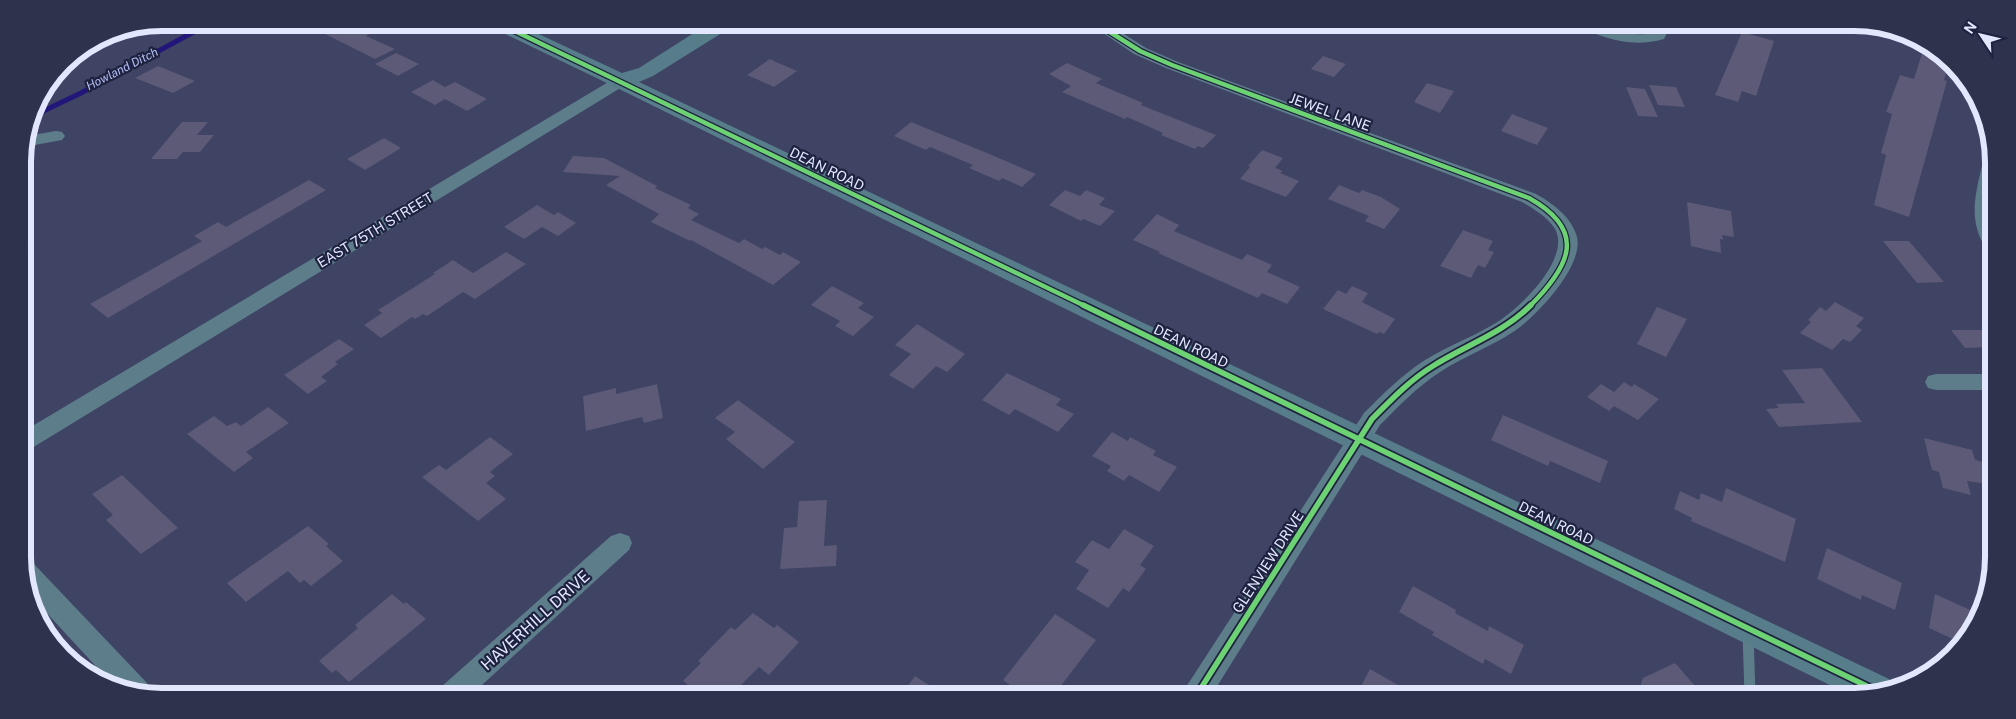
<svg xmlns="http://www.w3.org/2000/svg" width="2016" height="719" font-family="'Public Sans',sans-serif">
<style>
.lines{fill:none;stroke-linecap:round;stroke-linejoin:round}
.stream{stroke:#22167a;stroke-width:5}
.building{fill:#5c5a76}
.lane{stroke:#5d7d8b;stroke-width:11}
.street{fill:#5d7d8b;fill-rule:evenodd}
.secondary{fill:#577d8b;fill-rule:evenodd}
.cycleway-far1-casing{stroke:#1e223e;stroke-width:7}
.cycleway-casing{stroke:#1e223e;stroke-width:9}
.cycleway-far1{stroke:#6cd273;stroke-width:4.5}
.cycleway{stroke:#6cd273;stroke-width:5.5}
.labels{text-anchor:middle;stroke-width:4.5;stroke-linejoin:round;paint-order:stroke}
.far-water-label{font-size:12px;font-style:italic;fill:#b4c0f6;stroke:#1e223e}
.street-label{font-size:14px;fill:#e2e7fe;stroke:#1e223e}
.near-street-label{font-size:16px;fill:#e2e7fe;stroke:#1e223e}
.rim{fill:none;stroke:#e2e7fe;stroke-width:6}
</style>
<rect width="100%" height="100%" fill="#3f4364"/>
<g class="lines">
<path class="stream" d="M 33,116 L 81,93 L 212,22"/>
</g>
<path class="building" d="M 301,22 L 345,22 L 369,34 L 366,36 L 395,49 L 375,59 Z
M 1742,32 L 1774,41 L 1756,96 L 1742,91 L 1738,102 L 1715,95 Z
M 1924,47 L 1949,64 L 1944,80 L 1947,81 L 1909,217 L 1874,205 L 1886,155 L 1881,153 L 1892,114 L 1886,112 L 1900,75 L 1914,79 Z
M 396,53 L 419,64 L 398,76 L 375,64 Z
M 1323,56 L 1346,64 L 1334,77 L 1311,69 Z
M 770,59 L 776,62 L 797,71 L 774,87 L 747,75 Z
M 1067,63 L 1102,79 L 1096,83 L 1143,103 L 1141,105 L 1216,135 L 1203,148 L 1198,146 L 1195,149 L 1161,135 L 1163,133 L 1127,117 L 1125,119 L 1062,92 L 1071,86 L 1049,74 Z
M 158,66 L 195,81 L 173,93 L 135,78 Z
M 433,80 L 445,87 L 455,82 L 487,99 L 467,111 L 445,99 L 435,105 L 411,92 Z
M 1427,83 L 1454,91 L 1440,113 L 1414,102 Z
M 1649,85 L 1676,87 L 1685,107 L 1658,105 Z
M 1626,87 L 1645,89 L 1658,117 L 1638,116 Z
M 1512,114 L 1548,128 L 1537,145 L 1501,131 Z
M 182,122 L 208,122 L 197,135 L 214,135 L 200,152 L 183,152 L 177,159 L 151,159 Z
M 911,122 L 987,153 L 1036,174 L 1022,187 L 1002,178 L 999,181 L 969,168 L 973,165 L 930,147 L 926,150 L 894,136 Z
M 384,138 L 401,148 L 365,170 L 347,159 Z
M 1262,150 L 1283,158 L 1275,168 L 1283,171 L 1280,173 L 1299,181 L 1286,197 L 1240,179 L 1250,167 L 1248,166 Z
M 573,156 L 604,158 L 657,186 L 655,188 L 691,205 L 688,208 L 699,214 L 691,220 L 739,243 L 744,239 L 762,249 L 765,247 L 780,255 L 783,252 L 801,262 L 773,285 L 691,240 L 690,241 L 651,222 L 659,214 L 606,185 L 620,176 L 563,172 Z
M 309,180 L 326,190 L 108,318 L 90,304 L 202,241 L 194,236 L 218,222 L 226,227 Z
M 1339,185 L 1359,193 L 1362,190 L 1381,197 L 1400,209 L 1384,229 L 1365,221 L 1369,216 L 1328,199 Z
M 1065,190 L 1080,196 L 1086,190 L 1105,198 L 1099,205 L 1115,211 L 1100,226 L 1083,219 L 1081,221 L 1049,205 Z
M 1687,202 L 1731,211 L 1734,237 L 1722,235 L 1723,240 L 1720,239 L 1721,253 L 1691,246 Z
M 537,205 L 554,215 L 558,212 L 576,223 L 558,236 L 542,227 L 524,239 L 504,227 Z
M 1157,214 L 1179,225 L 1174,231 L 1242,260 L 1247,254 L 1272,265 L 1267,272 L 1300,287 L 1287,304 L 1262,293 L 1258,298 L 1158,253 L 1160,252 L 1133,240 Z
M 1463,230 L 1493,241 L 1488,250 L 1494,252 L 1485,268 L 1478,265 L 1471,278 L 1440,266 Z
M 1883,241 L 1909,241 L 1944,282 L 1917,283 Z
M 506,252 L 526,264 L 475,299 L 463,292 L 427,316 L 423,314 L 415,319 L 412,317 L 381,338 L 364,325 L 382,313 L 378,310 L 435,274 L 433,273 L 453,260 L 473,273 Z
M 832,286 L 864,303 L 858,308 L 874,317 L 853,336 L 835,326 L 840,321 L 811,305 Z
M 1352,286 L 1368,293 L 1362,302 L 1395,319 L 1384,334 L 1379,332 L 1377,334 L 1323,309 L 1338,290 L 1346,294 Z
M 1835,302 L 1864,318 L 1856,326 L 1862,330 L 1850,342 L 1843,339 L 1832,350 L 1800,333 L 1811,322 L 1808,320 L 1820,307 L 1826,311 Z
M 1657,307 L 1687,319 L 1666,357 L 1637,344 Z
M 917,324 L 965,354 L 947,372 L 936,366 L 913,389 L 889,375 L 911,354 L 895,345 Z
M 1951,330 L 1993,330 L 1993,347 L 1965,348 Z
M 339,339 L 354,349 L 335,362 L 338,364 L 321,377 L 327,381 L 308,394 L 284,375 Z
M 1822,368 L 1862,422 L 1779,427 L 1766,409 L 1779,408 L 1776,404 L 1805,403 L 1782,370 Z
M 1007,373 L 1061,399 L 1056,405 L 1074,414 L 1058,432 L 1015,409 L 1009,415 L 982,400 Z
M 1624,382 L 1632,387 L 1634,384 L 1659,399 L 1638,420 L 1614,406 L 1609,411 L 1587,397 L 1601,384 L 1614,392 Z
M 657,384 L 663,418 L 644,423 L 642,417 L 586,431 L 583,396 L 616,388 L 616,394 Z
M 738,400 L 795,442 L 763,469 L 726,439 L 735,432 L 715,418 Z
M 268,407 L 289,423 L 246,452 L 253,458 L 234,472 L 187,434 L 214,416 L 227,426 L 236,422 L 241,426 Z
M 1503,415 L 1608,461 L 1600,483 L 1550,461 L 1548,466 L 1491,440 Z
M 1112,432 L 1128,441 L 1130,437 L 1156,451 L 1153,455 L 1177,467 L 1159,492 L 1129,475 L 1124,481 L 1107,471 L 1111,466 L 1092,456 Z
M 490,437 L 513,454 L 490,472 L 495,476 L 486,483 L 506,499 L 478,521 L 422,477 L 439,465 L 446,470 Z
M 1924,438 L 1972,450 L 1975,460 L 1993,464 L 1993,485 L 1967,481 L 1971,495 L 1943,488 L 1939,472 L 1932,470 Z
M 122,475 L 178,528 L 141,554 L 106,520 L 113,515 L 92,494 Z
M 1726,488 L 1796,519 L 1785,562 L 1691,521 L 1692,518 L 1674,509 L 1680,491 L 1699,500 L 1701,493 L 1722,502 Z
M 827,500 L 824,546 L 837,545 L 836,566 L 780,569 L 784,528 L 797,527 L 799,501 Z
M 308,526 L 329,544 L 326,546 L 343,561 L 311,586 L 304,580 L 300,583 L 288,571 L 246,602 L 227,583 Z
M 1124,529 L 1154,546 L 1140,565 L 1146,569 L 1129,592 L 1123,588 L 1108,608 L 1076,589 L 1089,570 L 1075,562 L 1092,540 L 1109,549 Z
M 1827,548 L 1902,583 L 1895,610 L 1862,595 L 1861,600 L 1817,579 Z
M 1413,586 L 1456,610 L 1455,613 L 1488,631 L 1489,626 L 1524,645 L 1511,674 L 1485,659 L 1483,664 L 1432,635 L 1434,632 L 1399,612 Z
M 392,594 L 404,604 L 406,602 L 426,619 L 349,682 L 336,670 L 332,673 L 319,661 L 358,628 L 355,625 Z
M 1935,594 L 1977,613 L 1957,641 L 1929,628 Z
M 753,613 L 774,628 L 777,625 L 799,642 L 769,675 L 759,667 L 730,696 L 702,696 L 683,681 L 701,663 L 698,661 L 731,627 L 735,630 Z
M 1055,614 L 1096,640 L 1053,696 L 1026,696 L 1003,680 Z
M 1675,663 L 1704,696 L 1637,696 L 1643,678 Z
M 1370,669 L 1417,696 L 1356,696 Z
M 915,676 L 946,696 L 900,696 Z"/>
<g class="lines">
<path class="lane" d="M 1748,632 L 1750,696"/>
<path class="street" d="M 1087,22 L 1105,22 L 1146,48 L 1178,62 L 1536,194 C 1552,203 1572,217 1577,237 C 1584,266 1536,317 1513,332 C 1490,347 1463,357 1440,372 C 1417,387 1399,406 1380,425 L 1211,696 L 1182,696 L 1186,687 L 1364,413 C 1383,394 1402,375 1425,360 C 1449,345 1476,336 1499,321 C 1522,306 1571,258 1555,229 C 1548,217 1534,209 1522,202 L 1166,68 L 1134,54 Z
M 1570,22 C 1577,22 1586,21 1594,23 C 1614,27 1630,38 1652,33 L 1658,22 L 1673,22 L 1664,39 C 1629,49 1604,37 1572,25 Z
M 621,76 L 627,78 L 629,81 L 627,84 L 32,448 L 24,451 L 24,431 L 615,78 Z
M 56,131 L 62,132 L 65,136 L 62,140 L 24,147 L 27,136 Z
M 1992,155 L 1992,156 L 1993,250 L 1986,249 C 1967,218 1976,194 1983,161 L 1986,157 Z
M 1936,374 L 1993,374 L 1993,390 L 1936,390 L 1928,388 L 1925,382 L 1928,376 Z
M 620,533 L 629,536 L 632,543 L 629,550 L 470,696 L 438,696 L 441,687 L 611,536 Z
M 25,561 L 34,564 L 147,683 L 150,692 L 149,694 L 115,687 L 31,596 L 25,583 Z"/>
<path class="secondary" d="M 486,22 L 513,22 L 622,73 L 639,68 L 711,22 L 736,22 L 733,26 L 653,76 L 639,82 L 1889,679 L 1892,685 L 1862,696 L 1852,696 L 613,86 L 489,26 Z"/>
<defs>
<path id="cycleway-far1" d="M 496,22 L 1085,306
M 1094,22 L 1140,51 L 1172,65 L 1529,198 C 1588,231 1570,266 1530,306"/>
<path id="cycleway" d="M 1083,305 L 1877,691
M 1196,696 L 1372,419 C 1391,400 1410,380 1433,366 C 1466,345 1503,333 1531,305"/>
</defs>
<use href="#cycleway-far1" class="cycleway-far1-casing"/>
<use href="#cycleway" class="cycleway-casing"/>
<use href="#cycleway-far1" class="cycleway-far1"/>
<use href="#cycleway" class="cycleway"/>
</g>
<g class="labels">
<g class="far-water-label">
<text transform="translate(122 69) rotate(-27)" y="4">Howland Ditch</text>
</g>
<g class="street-label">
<text transform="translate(1330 112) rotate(20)" y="5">JEWEL LANE</text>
<text transform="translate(827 169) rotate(26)" y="5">DEAN ROAD</text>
<text transform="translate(375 230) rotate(-31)" y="5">EAST 75TH STREET</text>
<text transform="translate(1191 346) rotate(26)" y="5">DEAN ROAD</text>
<text transform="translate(1556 523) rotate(26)" y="5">DEAN ROAD</text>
<text transform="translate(1268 562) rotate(-57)" y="5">GLENVIEW DRIVE</text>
</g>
<g class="near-street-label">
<text transform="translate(535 620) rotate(-42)" y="6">HAVERHILL DRIVE</text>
</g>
</g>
<path d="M0 0H2016V719H0ZM162 31H1854A131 131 0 0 1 1985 162V557A131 131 0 0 1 1854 688H162A131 131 0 0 1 31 557V162A131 131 0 0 1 162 31Z" fill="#2e324d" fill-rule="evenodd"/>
<path class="rim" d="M162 31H1854A131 131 0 0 1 1985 162V557A131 131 0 0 1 1854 688H162A131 131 0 0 1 31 557V162A131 131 0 0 1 162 31Z"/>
<g transform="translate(1981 35) rotate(305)" stroke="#1e223e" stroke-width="4" paint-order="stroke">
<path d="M0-4L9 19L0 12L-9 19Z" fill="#e2e7fe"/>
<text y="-8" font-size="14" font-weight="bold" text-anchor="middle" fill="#e2e7fe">N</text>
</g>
</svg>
